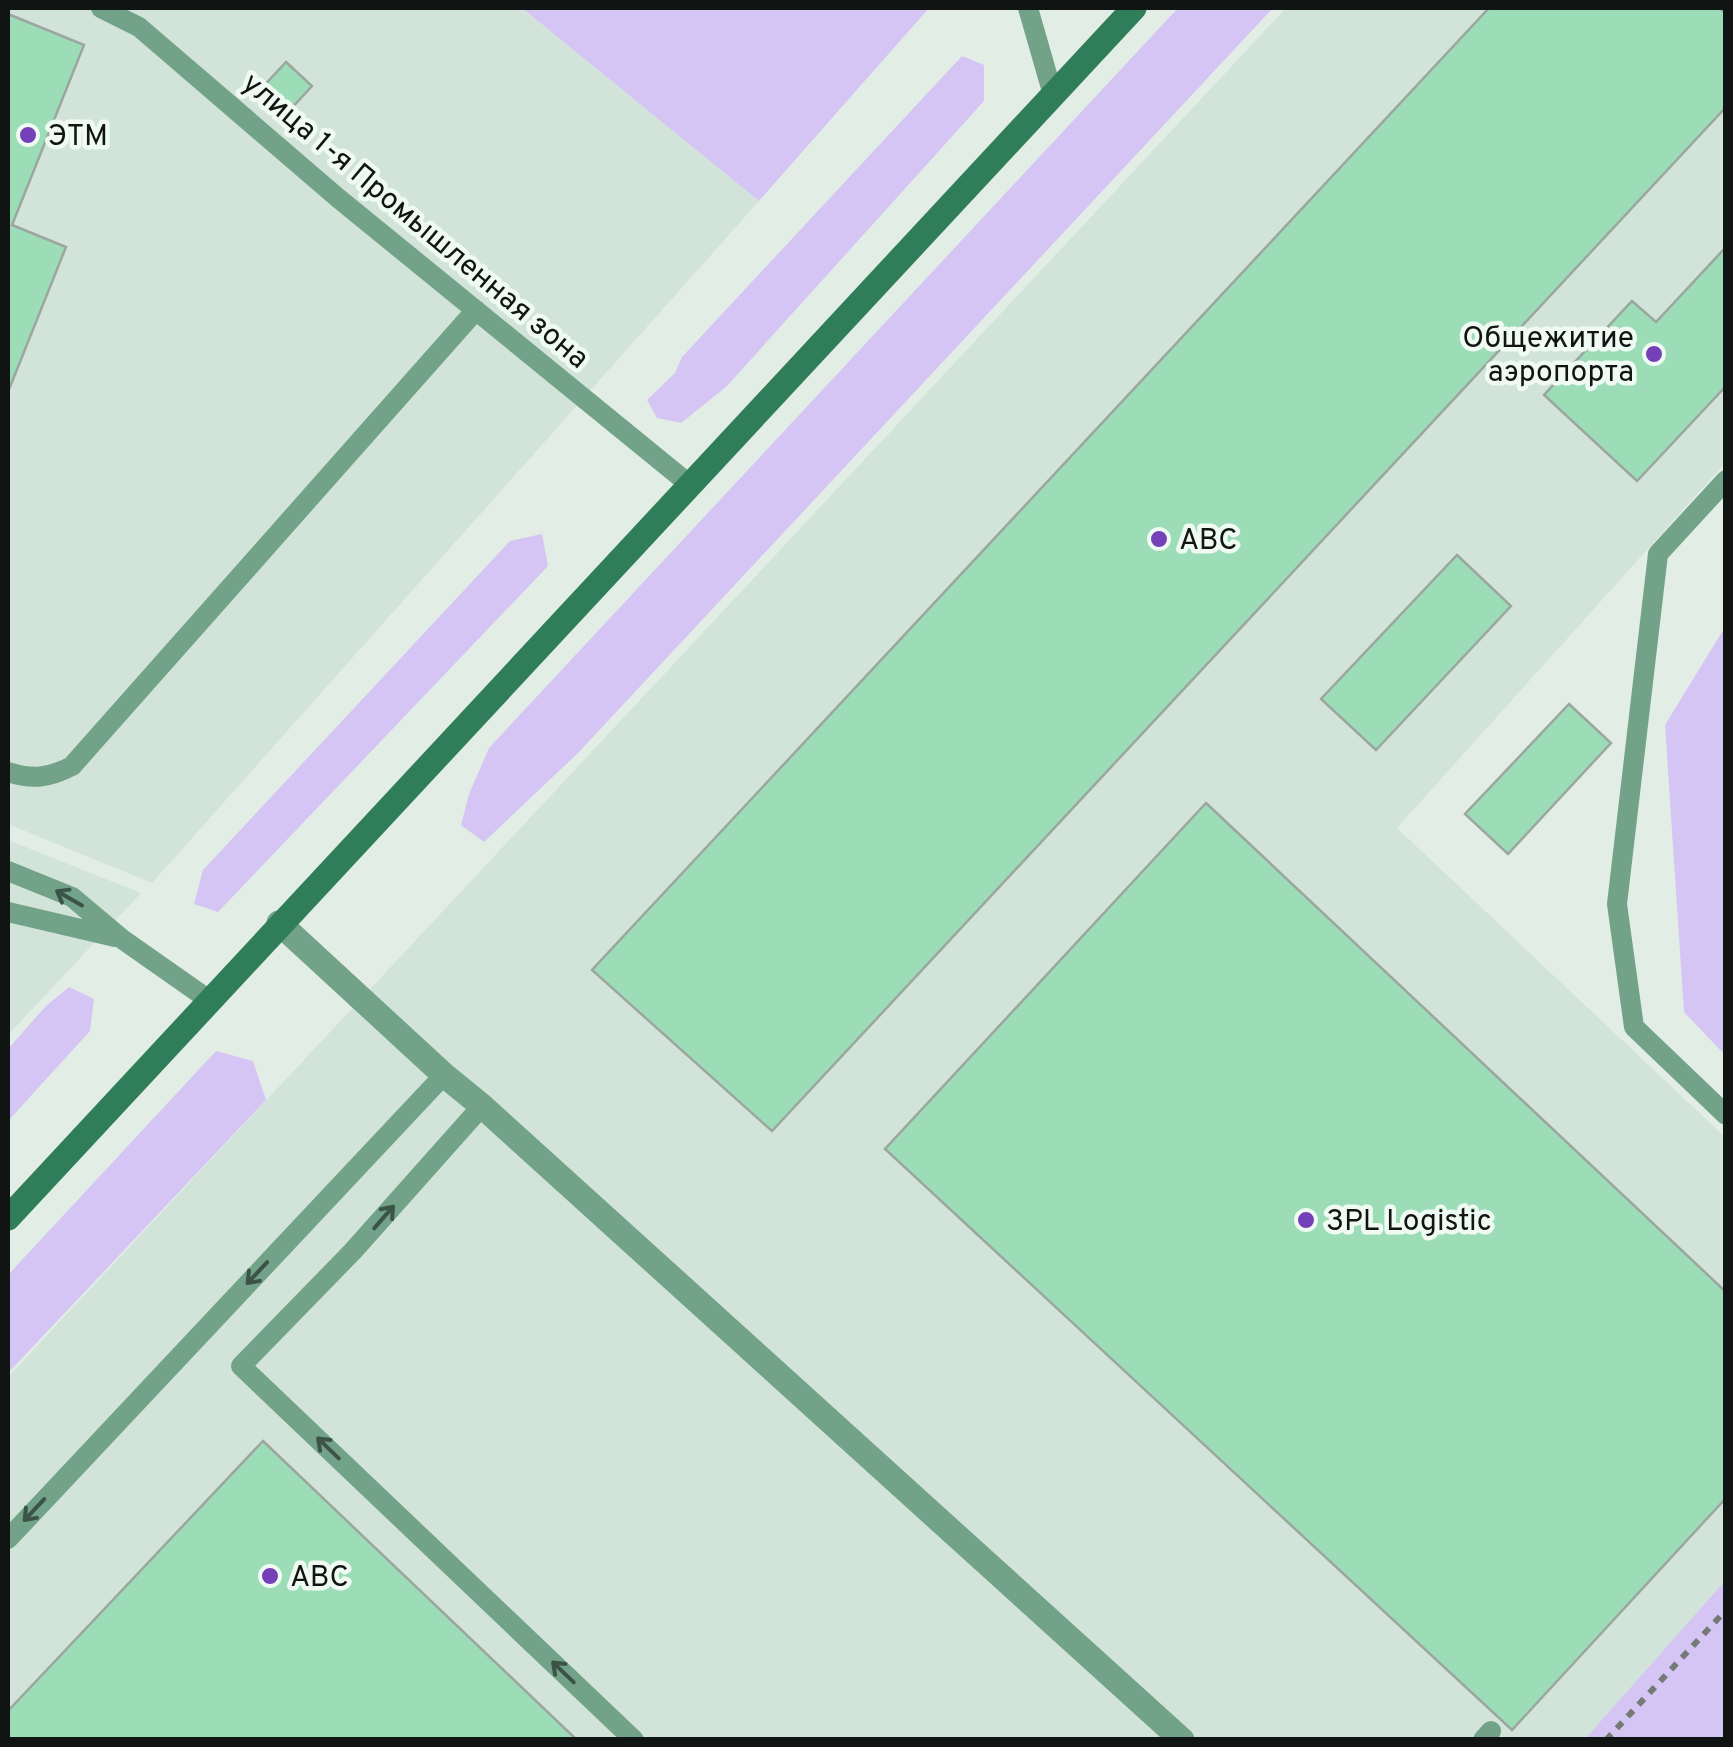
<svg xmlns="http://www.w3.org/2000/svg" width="1733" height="1747" font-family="Overpass,sans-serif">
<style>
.built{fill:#d2e4d9}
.green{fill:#d5c5f4}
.building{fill:#9cddb8;stroke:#9ca6a0;stroke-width:2.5}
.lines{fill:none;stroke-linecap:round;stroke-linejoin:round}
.path{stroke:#747b77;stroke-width:6;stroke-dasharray:8 8;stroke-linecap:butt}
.service{stroke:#72a287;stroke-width:20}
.minor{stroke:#72a287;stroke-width:25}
.secondary{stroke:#307e59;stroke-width:25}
.oneway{stroke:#3c5447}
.poi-dot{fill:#7541b8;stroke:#effaf3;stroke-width:4}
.labels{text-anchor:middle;stroke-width:9;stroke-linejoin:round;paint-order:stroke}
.poi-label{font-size:30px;fill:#101412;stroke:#effaf3;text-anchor:start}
.street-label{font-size:30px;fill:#101412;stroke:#effaf3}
</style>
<rect width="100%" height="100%" fill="#e2ede6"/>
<path class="built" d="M 8,8 L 522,8 L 759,201 L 152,883 L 8,824 Z
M 1286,8 L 1725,8 L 1725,463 L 1397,828 L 1725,1137 L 1725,1586 L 1591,1739 L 8,1739 L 8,1377 Z
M 8,840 L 141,893 L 8,1035 Z"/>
<path class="green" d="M 522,8 L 929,8 L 759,201 Z
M 1178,8 L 1273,8 L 578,753 L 484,842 L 461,825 L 469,794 L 489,748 Z
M 962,56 L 984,65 L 984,101 L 726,387 L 681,423 L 657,418 L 647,400 L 675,373 L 682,357 Z
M 542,534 L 548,566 L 218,912 L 194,904 L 203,870 L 510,541 Z
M 1725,627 L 1725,1055 L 1684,1012 L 1665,725 Z
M 69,987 L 94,999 L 90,1031 L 8,1121 L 8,1049 L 46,1006 Z
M 216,1051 L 253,1061 L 266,1100 L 8,1373 L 8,1275 Z
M 1725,1581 L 1725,1739 L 1585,1739 Z"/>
<path class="building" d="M 1489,8 L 1719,8 L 1726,13 L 1726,107 L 772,1131 L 592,970 Z
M 8,14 L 84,45 L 12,225 L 66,247 L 8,392 Z
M 286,62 L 312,86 L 288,112 L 262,88 Z
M 1726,247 L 1726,386 L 1637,481 L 1544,395 L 1632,301 L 1656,322 Z
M 1457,555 L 1511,606 L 1376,750 L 1321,699 Z
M 1569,704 L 1611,743 L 1508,854 L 1465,814 Z
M 1206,803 L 1726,1292 L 1726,1498 L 1512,1730 L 885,1149 Z
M 263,1441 L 577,1740 L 8,1740 L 8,1711 Z"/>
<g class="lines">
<path class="path" d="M 1606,1740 L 1726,1610"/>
<path class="service" d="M 101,8 L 139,27 L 338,198 L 689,484
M 1028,8 L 1053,95
M 1726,480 L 1658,554 L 1617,904 L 1634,1027 L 1726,1115
M 8,772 C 32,780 49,778 72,766 L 476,310
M 8,871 L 72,897 L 122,939 L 209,1000
M 8,912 L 115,937
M 482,1106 L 353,1251 L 241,1366 L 634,1740
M 8,1539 L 444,1075
M 1483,1740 L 1491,1731"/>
<path class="minor" d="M 279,923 L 444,1075 L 482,1106 L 1182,1740"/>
<path class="secondary" d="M 8,1218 L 1134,8"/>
</g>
<defs><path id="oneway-shaft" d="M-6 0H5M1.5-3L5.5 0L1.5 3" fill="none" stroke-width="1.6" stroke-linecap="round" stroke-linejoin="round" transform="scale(2.5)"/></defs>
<g class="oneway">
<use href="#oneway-shaft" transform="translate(69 898) rotate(-150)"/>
<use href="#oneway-shaft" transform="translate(384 1217) rotate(-49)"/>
<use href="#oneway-shaft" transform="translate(257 1273) rotate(133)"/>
<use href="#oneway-shaft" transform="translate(328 1448) rotate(-136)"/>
<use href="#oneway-shaft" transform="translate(34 1510) rotate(133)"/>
<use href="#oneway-shaft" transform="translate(563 1672) rotate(-136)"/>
</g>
<g class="poi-dot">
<circle cx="28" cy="135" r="10"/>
<circle cx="1654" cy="354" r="10"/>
<circle cx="1159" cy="539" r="10"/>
<circle cx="1306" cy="1220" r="10"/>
<circle cx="270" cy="1576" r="10"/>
</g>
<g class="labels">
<g class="poi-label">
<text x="48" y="145">ЭТМ</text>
<text x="1634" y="347" text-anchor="end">Общежитие<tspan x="1634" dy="34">аэропорта</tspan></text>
<text x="1179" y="549">ABC</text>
<text x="1326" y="1230">3PL Logistic</text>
<text x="290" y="1586">АВС</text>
</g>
<g class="street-label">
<text transform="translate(416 220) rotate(40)" y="10">улица 1-я Промышленная зона</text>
</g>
</g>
<rect width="1733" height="1747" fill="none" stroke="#101412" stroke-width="20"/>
</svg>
